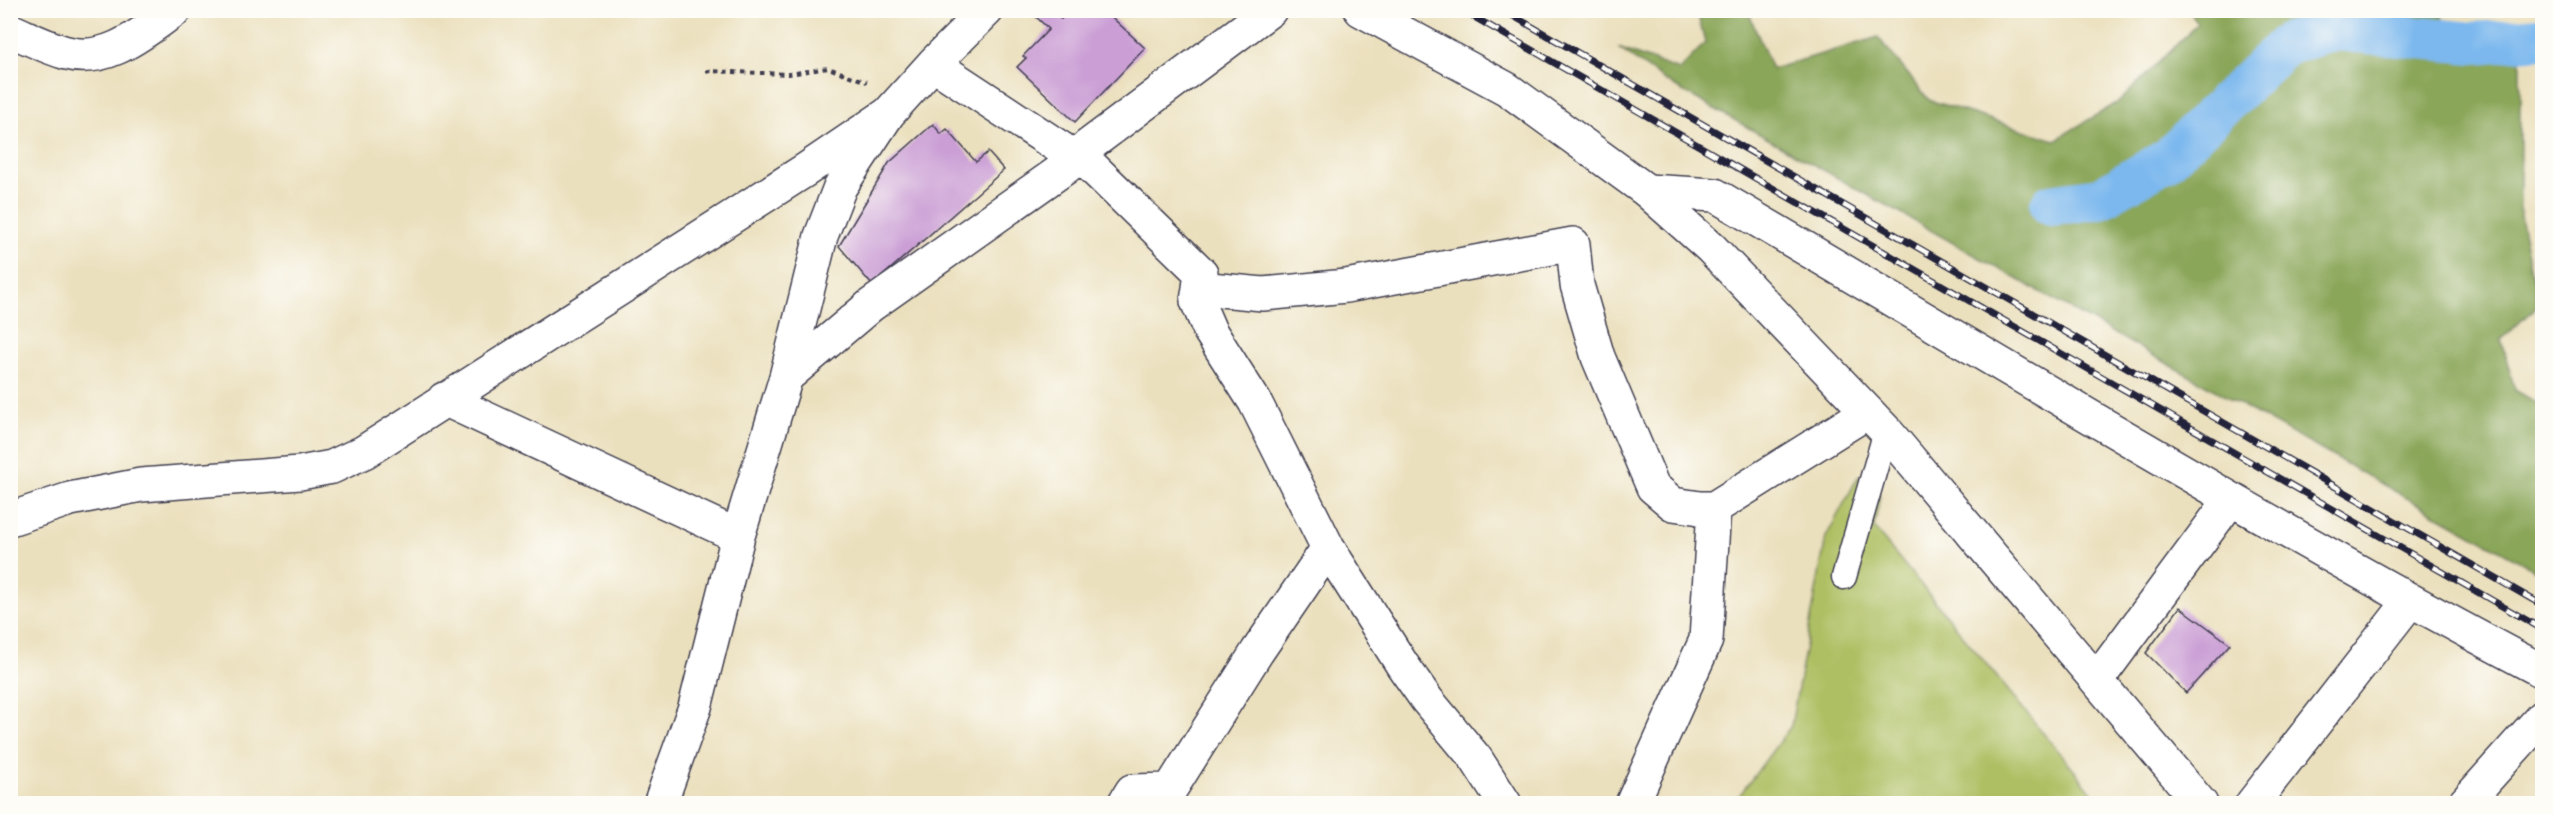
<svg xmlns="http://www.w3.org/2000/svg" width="2553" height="814" font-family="Mali,sans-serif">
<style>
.green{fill:#aebf63;stroke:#68704f;stroke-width:1.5}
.forest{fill:#8aa659;stroke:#56644a;stroke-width:1.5}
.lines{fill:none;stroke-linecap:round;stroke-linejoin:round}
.canal{stroke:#7bb8ee;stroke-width:42}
.building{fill:#cb9fd5}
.lane-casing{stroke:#403e4f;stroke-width:27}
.street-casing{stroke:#403e4f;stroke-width:36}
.secondary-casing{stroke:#403e4f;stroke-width:36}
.path{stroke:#403e4f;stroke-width:4;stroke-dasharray:4.5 4.5;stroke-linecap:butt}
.lane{stroke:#fff;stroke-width:24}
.street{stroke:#fff;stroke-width:33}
.secondary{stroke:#fff;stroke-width:33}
.rail-casing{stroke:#22223b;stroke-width:7}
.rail{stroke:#fdfcf7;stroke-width:4.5;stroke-dasharray:14;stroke-linecap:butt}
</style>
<rect width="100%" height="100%" fill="#fdfcf7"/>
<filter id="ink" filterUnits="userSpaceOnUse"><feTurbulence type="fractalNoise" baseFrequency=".0167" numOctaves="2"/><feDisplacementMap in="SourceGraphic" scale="12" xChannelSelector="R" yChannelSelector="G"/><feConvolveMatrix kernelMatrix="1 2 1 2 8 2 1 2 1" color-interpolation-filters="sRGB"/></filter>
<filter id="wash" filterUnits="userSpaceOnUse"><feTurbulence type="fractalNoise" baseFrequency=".008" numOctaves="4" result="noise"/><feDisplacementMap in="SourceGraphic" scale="24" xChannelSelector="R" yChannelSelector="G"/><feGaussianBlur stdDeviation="1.35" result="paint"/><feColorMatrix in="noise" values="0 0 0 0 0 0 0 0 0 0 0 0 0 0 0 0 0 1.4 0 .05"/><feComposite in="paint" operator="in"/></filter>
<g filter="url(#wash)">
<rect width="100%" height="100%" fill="#ebe0be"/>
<path class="green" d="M 1859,475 L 1880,495 L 1874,528 L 2101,803 L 1733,804 L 1791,726 L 1826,537 Z"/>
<path class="forest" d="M 1697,11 L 1748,11 L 1772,69 L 1878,37 L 1929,100 L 2055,140 L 2120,101 L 2197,24 L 2190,11 L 2441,11 L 2444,26 L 2520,46 L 2520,216 L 2538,305 L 2501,340 L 2515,390 L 2542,406 L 2542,574 L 1672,85 L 1618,48 L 1679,70 L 1705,43 Z"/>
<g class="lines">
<path class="canal" d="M 2051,205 L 2100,198 L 2168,159 L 2288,43 L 2337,30 L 2473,43 L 2542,38"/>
</g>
<g id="blocks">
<path class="building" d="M 753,10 L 772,10 L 771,16 Z
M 1040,10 L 1053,10 L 1061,19 L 1069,10 L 1104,10 L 1145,48 L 1075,122 L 1017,67 L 1026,58 L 1023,56 L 1049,29 L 1035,16 Z
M 933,124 L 941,134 L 947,129 L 976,162 L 988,152 L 1004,170 L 872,285 L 839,246 L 889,163 Z
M 2180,607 L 2230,644 L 2186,693 L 2146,653 Z"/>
</g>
</g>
<g filter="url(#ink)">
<use href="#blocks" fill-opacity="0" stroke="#403e4f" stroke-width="1.5"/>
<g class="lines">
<defs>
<path id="lane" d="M 1844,577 L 1886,431"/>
<path id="street" d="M 10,30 C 29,38 48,48 67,53 C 108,64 143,32 175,10
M 933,64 L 1062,149 L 1090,165 L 1201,273 L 1199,288 L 1263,294 L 1346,286 L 1573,244 L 1577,285 L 1598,357 L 1653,487 L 1673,504 L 1700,508 L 1714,508
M 1647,191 L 1715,195 C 1989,356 2261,523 2542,671
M 1199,288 L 1197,301 L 1210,331 L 1255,402 L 1328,548 L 1403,666 L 1427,700 L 1476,759 L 1505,804
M 786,377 L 871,305 L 1066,167 L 1088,146 L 1270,10
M 444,399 L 738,536
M 10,519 L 70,499 L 141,485 L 300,473 L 332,467 L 364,452 L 807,169 L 888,114
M 2097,680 L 2231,499
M 660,804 L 695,707 L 738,536 L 786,377 L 821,236 L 840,187 L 888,114 L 933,64 L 987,10
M 1124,804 L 1132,791 L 1170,790 L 1257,652 L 1328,548
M 1632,804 L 1706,640 L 1714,508 L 1866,413
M 2252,804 L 2410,601
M 2464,804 L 2542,717"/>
<path id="secondary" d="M 1361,10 L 1507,89 L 1647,191 L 1711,248 L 1886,431 L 2201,804"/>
</defs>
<use href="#lane" class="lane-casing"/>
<use href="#street" class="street-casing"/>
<use href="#secondary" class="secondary-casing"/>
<path class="path" d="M 706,71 L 789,74 L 828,68 L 867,82"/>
<use href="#lane" class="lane"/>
<use href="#street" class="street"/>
<use href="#secondary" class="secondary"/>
<defs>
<path id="rail" d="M 1462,10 L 2542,629
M 1503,10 L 2542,605"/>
</defs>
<use href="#rail" class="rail-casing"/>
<use href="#rail" class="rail"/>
</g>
</g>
<rect width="2553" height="814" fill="none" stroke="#fdfcf7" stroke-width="36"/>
</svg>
